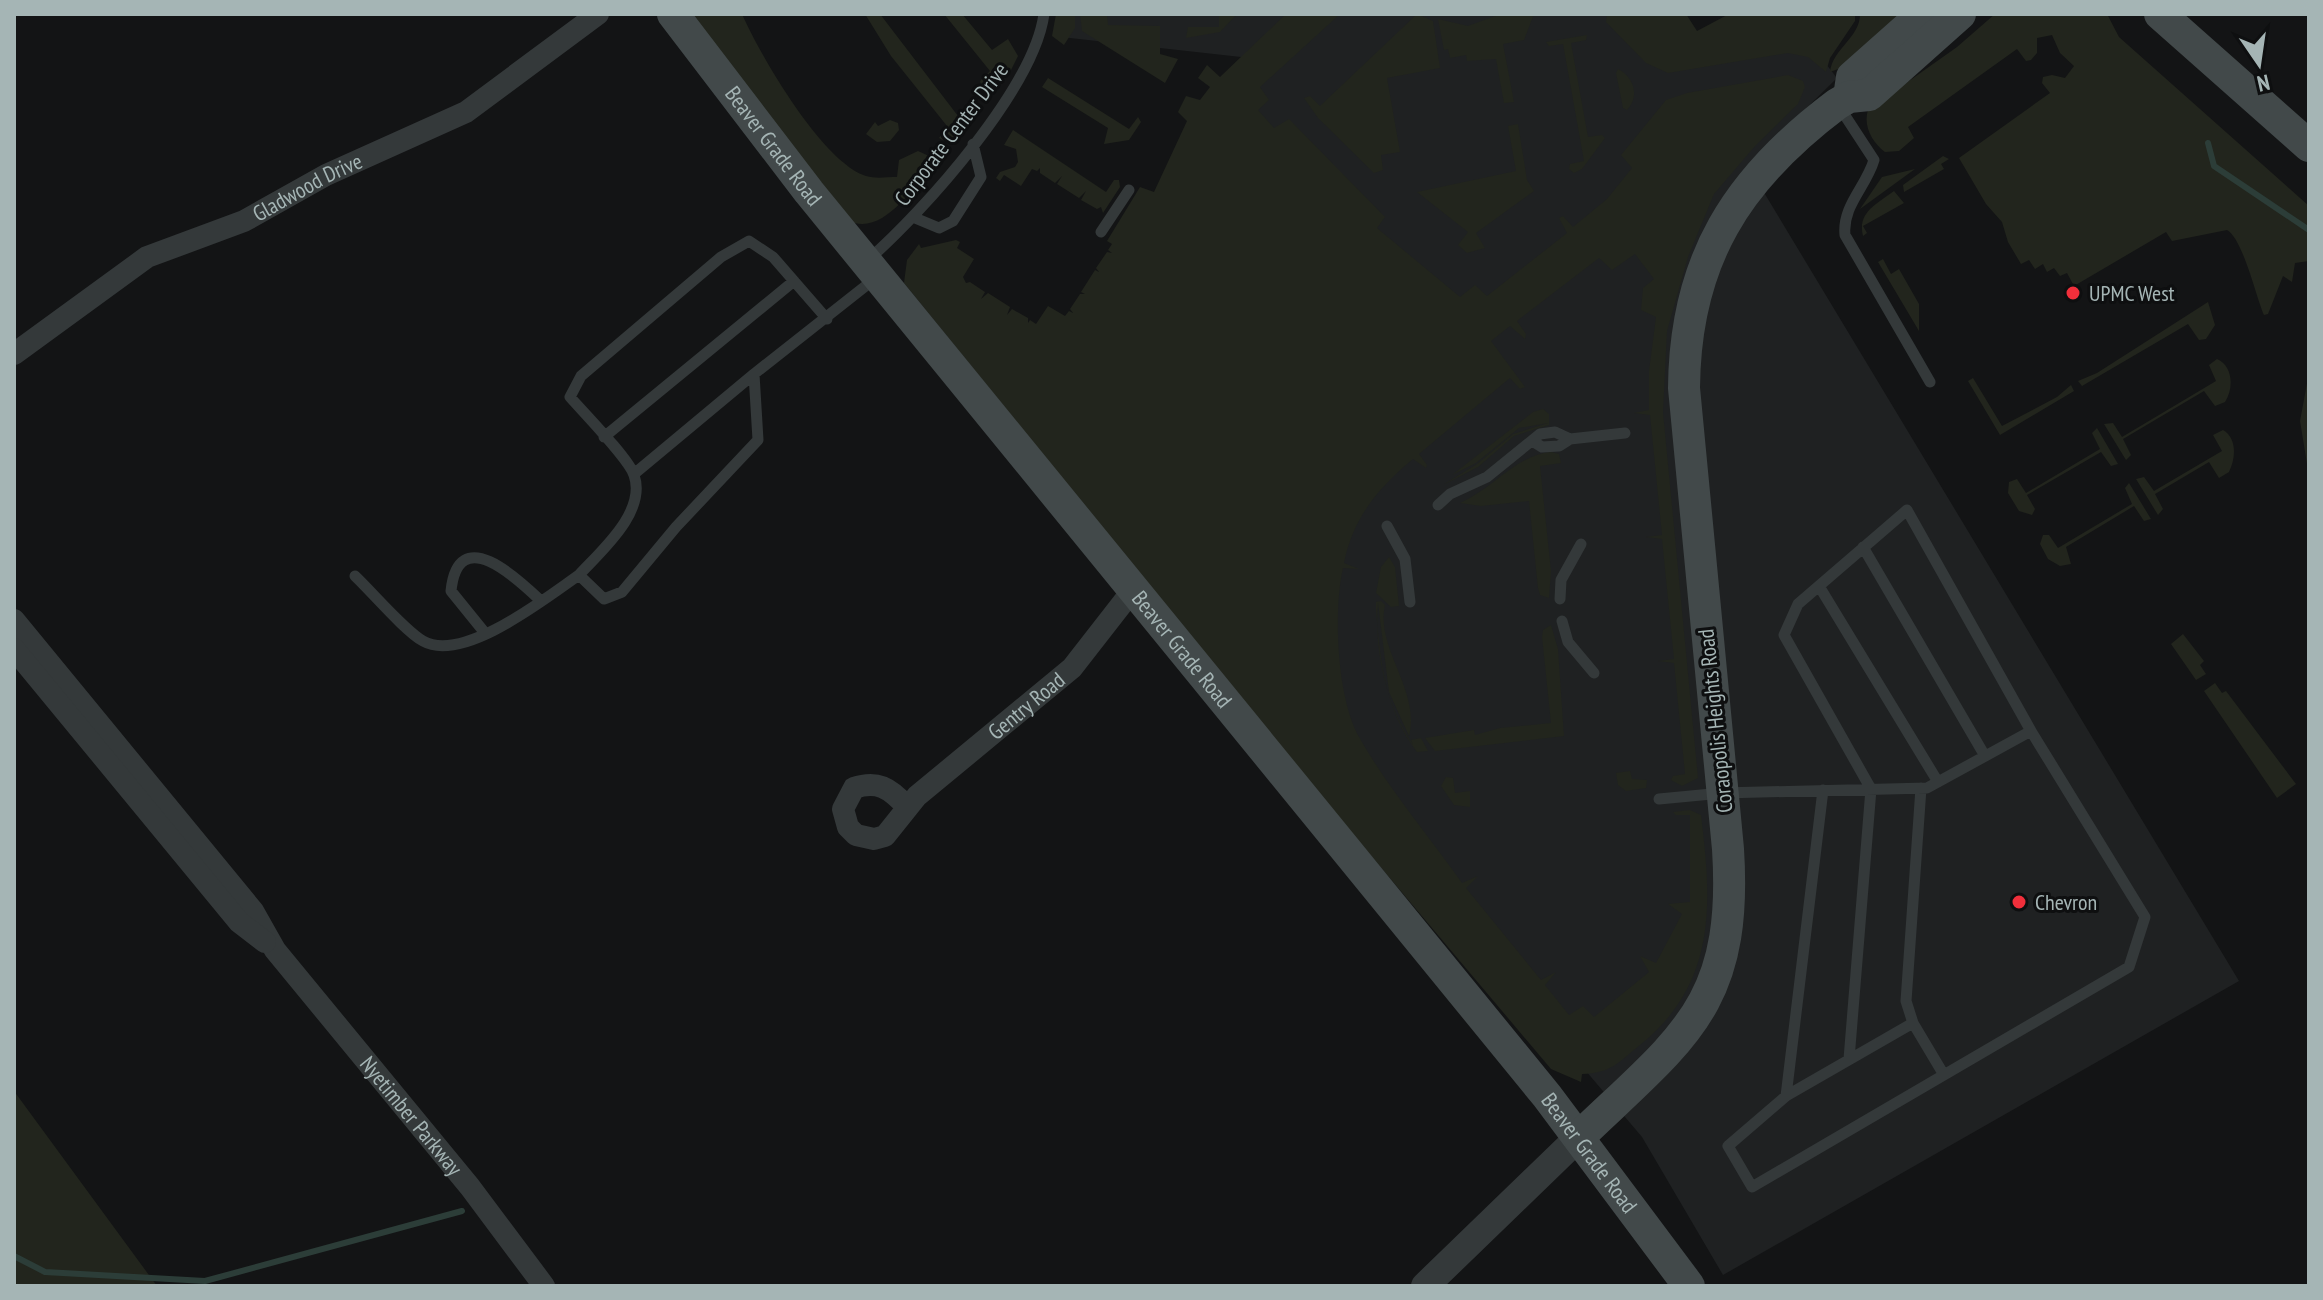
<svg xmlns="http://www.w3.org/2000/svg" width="2323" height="1300" font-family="'PT Sans Narrow',sans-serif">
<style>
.built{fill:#1f2122}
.green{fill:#22251d}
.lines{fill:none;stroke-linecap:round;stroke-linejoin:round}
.stream{stroke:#2c3d38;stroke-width:6}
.service{stroke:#34393a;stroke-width:11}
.minor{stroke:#34393a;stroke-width:22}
.tertiary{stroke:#34393a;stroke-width:28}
.secondary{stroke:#42494a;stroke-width:32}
.poi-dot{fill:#f12f3b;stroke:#0e0f10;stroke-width:3}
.labels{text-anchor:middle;stroke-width:6;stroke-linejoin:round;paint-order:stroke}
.street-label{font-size:22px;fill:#a5b5b5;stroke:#0e0f10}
.poi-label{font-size:22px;fill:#a5b5b5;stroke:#0e0f10;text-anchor:start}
</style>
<rect width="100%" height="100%" fill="#131415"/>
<path class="built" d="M 1061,14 L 1298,14 L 1259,59 L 1061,37 Z
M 1304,14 L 1634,14 L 1668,44 L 1804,36 L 1837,78 L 1748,166 L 2239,981 L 1723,1275 L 1642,1137 L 1297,731 L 1226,97 Z"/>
<path class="green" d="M 689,14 L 742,14 C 760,55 822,162 866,176 C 876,179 886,177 897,177 L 899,160 L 918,151 L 929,156 L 930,169 C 911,190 882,236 849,221 Z
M 865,14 L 880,14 L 958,116 L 972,109 C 976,123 962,138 950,144 L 939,138 L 947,126 L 891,56 Z
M 944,14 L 962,14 L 992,50 L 1008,39 L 1018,56 L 1009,74 L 991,87 L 981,85 L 980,81 L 990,71 Z
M 1056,14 L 1075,14 L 1075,28 L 1064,45 L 1052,36 Z
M 1080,14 L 1107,14 L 1108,25 L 1160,26 L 1160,54 L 1178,59 L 1165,83 L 1082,31 Z
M 1219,14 L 1237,14 L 1220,32 L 1186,38 L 1188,27 L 1219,27 Z
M 1286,14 L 1340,14 L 1260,87 L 1269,100 L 1258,110 L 1274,128 L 1289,119 L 1385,217 L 1377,228 L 1460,297 L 1475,285 L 1487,296 L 1567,233 L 1559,218 L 1563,216 L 1573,227 L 1607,199 L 1632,168 L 1621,155 L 1666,100 L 1687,93 L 1788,75 L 1803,81 L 1805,87 L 1798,104 L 1755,146 L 1714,194 L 1688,257 L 1667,331 L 1663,412 L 1698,778 L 1682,786 L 1671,780 L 1673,776 L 1685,774 L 1674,663 L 1658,661 L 1674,659 L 1662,539 L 1646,537 L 1662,535 L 1650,415 L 1634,413 L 1649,410 L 1649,371 L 1656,317 L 1641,310 L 1643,288 L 1654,279 L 1635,254 L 1612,270 L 1599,258 L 1517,321 L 1526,334 L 1525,339 L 1510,326 L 1491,341 L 1525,387 L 1520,389 L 1510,378 L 1419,454 L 1427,465 L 1426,468 L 1413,459 C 1378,488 1353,518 1344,563 L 1359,569 L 1343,568 C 1333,612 1337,698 1359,737 C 1388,788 1428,835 1462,883 L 1478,876 L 1466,888 L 1541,980 L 1556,972 L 1545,985 L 1569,1015 L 1583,1006 L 1594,1017 L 1649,972 L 1640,956 L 1656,963 L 1682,914 L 1668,904 L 1690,902 L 1690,815 L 1676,815 L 1673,812 L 1690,810 L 1701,815 C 1712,904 1717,983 1640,1045 C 1618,1063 1611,1073 1582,1074 L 1581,1082 L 1551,1069 L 1291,761 L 904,283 L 907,260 L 919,244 L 921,248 L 956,240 L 960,242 L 957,248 L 974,259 L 963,277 L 966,283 L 970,282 L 985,292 L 981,299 L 988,293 L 1010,307 L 1007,315 L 1012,309 L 1028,318 L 1028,323 L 1030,320 L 1036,324 L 1048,306 L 1065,316 L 1069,311 L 1073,313 L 1070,309 L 1080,294 L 1085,294 L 1081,292 L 1095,270 L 1099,272 L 1096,268 L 1107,252 L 1112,253 L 1108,250 L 1112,244 L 1107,241 L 1140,187 L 1154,192 L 1187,121 L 1178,112 L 1186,96 L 1200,100 L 1210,87 L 1198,78 L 1207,65 L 1220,77 Z
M 1417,14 L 1433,21 L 1440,68 L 1387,78 L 1400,152 L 1381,155 L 1383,170 L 1374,173 L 1318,118 L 1304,98 L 1310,96 L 1320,106 Z
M 1501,14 L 1534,14 L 1524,40 L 1503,44 L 1514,102 L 1504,103 L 1496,59 L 1467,61 L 1466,55 L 1450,58 L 1448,49 L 1444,50 L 1438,19 L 1468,26 Z
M 1607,14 L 1686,14 L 1697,31 L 1729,14 L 1855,14 L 1855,21 L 1830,58 L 1826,72 L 1808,57 L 1788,53 L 1668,73 L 1646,63 L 1606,22 Z
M 1860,14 L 1900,14 L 1841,68 L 1830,72 C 1833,48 1860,38 1860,14 Z
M 1995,14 L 2107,14 L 2119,37 L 2309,206 L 2309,261 L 2295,263 L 2292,282 L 2283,276 L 2268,314 L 2264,315 C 2256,297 2243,239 2227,230 L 2172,241 L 2166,232 L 2074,286 L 2067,273 L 2060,276 L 2054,268 L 2047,272 L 2043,264 L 2035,269 L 2029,260 L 2021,264 L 2008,242 L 2002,222 L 1986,204 L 1959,158 L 2050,93 L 2042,83 L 2043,77 L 2052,75 L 2065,78 L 2074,66 L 2060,53 L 2052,35 L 2037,38 L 2037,53 L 2031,60 L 2026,61 L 2017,49 L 1908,127 L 1914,138 L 1899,151 L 1885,152 C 1872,142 1863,126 1868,110 L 1957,47 Z
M 1587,35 L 1586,40 L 1571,43 L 1588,137 L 1602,135 L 1605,138 L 1582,169 L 1574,173 L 1569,169 L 1570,164 L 1584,161 L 1563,44 L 1549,46 L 1546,42 Z
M 1618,69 C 1634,77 1640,96 1627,110 L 1623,108 L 1616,73 Z
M 1048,78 L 1129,129 L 1138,117 L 1141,122 L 1129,140 L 1104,144 L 1108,128 L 1042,87 Z
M 890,120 L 898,123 L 899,130 L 890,141 L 877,142 L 866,134 L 875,122 L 878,126 Z
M 1518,124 L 1527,180 L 1534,191 L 1476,233 L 1485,248 L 1467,253 L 1458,245 L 1468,232 L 1417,192 L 1516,171 L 1508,126 Z
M 1013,130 L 1106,192 L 1114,180 L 1119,180 L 1120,187 L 1103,213 L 1101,207 L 1097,209 L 1081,200 L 1086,191 L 1079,198 L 1057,184 L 1062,176 L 1055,183 L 1040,173 L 1040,168 L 1037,171 L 1032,169 L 1021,186 L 1004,175 L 1000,181 L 996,178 L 1000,172 L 1015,167 L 1018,162 L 1016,149 L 1004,145 Z
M 1943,156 L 1949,159 L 1941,164 L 1944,169 L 1904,192 L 1903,185 Z
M 1915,169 L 1860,209 L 1882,177 Z
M 1894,191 L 1904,203 L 1863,226 L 1867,233 L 1863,236 C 1857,212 1877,204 1894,191 Z
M 1883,259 L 1891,274 L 1899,269 L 1919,304 L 1919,331 L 1878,262 Z
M 2208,302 L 2215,325 L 2206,339 L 2199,340 L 2188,324 L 2082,386 L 2078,381 L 2097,373 Z
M 2217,359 C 2233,366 2234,388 2225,402 L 2215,406 L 2204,391 L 2123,439 L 2131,455 L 2126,460 L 2104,424 L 2113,423 L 2122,437 L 2216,381 L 2209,365 Z
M 1973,378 L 2002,426 L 2057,397 L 2071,385 L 2074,391 L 2000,435 L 1968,381 Z
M 2308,378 L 2309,377 L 2309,476 L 2300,421 Z
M 1543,409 L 1549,414 L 1549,425 L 1514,436 L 1478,467 L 1443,485 L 1477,464 L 1513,434 L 1548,423 L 1519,428 L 1476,463 L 1452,475 L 1533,412 Z
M 2097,428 L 2118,464 L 2111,466 L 2101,452 L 2027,495 L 2035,509 L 2032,515 L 2019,511 L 2008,493 L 2009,482 L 2017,479 L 2026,493 L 2100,449 L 2092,433 Z
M 2223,430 C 2237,438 2236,458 2229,472 L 2219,478 L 2209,462 L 2155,494 L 2163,509 L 2158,515 L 2136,479 L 2144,477 L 2154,491 L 2222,451 L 2213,435 Z
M 1551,452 L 1559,454 L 1561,463 L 1540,466 L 1551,571 L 1549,598 L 1540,595 L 1538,588 L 1529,501 L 1481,506 L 1460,503 C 1493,489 1516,455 1551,452 Z
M 2129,483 L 2151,519 L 2144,521 L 2134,506 L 2066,547 L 2071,564 L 2060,566 L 2048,559 L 2040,544 L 2043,535 L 2049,535 L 2058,548 L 2132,504 L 2125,488 Z
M 1389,557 L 1395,567 L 1399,606 L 1391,607 L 1376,593 L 1381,567 Z
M 1381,601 L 1385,605 C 1375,648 1421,691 1409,736 L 1389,692 L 1378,603 C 1374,651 1386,705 1413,745 L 1411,740 L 1421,738 L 1428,751 L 1417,752 C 1385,709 1380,662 1376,609 L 1376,602 Z
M 1551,625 L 1558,649 L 1564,736 L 1435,751 L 1425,738 L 1474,730 L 1475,735 L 1500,728 L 1551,723 L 1542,637 L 1543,630 Z
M 2183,634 L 2204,661 L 2200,665 L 2206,674 L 2196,680 L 2171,644 Z
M 2215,683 L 2222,693 L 2226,691 L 2296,784 L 2277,798 L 2204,691 Z
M 1630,771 L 1632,779 L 1647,780 L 1646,788 L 1626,791 L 1618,785 L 1616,773 Z
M 1446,777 L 1453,778 L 1455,793 L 1470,791 L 1470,807 L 1454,805 L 1441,786 Z
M 14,1091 L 157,1286 L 14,1286 Z"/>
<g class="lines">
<path class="stream" d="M 2208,143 L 2214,166 L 2309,230
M 14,1256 L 45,1272 L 205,1281 L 462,1211"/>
<path class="service" d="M 1840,108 L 1874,160 C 1866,187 1842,206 1845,235 L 1930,382
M 915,218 L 939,228 L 953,221 L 981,177 L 973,144
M 1101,232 L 1129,190
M 868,260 C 924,211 1034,88 1044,14
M 604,437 L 794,281
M 1534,442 L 1542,447 L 1559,446 L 1570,439 L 1625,433
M 634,474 L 754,374
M 1438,505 L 1450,494 L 1487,477 L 1540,434 L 1555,432 L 1570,439
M 1387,526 L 1405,559 L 1410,602
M 1863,547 L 1985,756
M 579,575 C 601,551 647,512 634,475 C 629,459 584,413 570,397 L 581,376 L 721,257 L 749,241 L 773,257 L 827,319
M 355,576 C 372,592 405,631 423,641 C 463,664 547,597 579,575 L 604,599 L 622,592 L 676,527 L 758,440 L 754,374 L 877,277
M 1819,586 L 1938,782
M 1560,599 L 1561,580 L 1581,544
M 1562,621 L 1568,642 L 1594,673
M 485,633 L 451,591 C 458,522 517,578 541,601
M 1921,788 L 1906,1001 L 1913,1023 L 1944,1075
M 1659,799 L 1722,793 L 1927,788 L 2031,731 L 2145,917 L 2129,967 L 1752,1187 L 1728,1146 L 1786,1096 L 1823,790
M 1849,1059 L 1871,789 L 1784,635 L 1798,604 L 1907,510 L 2031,731
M 1786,1096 L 1913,1023"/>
<g class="minor">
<path id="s1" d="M 14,354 L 147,257 L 244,221 L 326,175 L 466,112 L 598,14"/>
<path id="s2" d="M 14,620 L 253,911 L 275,950 L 470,1187 L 544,1286"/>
<path d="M 14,649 L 239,922 L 265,942"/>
<path id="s3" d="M 906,806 C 890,788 877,780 854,788 L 843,809 L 848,827 L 856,835 L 874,839 L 885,836 L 917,796 L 1072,668 L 1132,591"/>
</g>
<path class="tertiary" d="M 1425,1286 L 1579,1137"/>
<g class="secondary">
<path id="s4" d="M 673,14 L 809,192 L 1547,1096 L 1689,1286"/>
<path d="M 2160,14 L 2309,146"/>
<path d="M 1849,97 L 1852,77 L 1923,14"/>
<path d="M 1579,1137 C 1683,1037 1738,1006 1728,849 L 1684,388 C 1685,260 1737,179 1837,104 L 1849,97 L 1869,95 L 1960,14"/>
</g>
</g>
<g class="poi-dot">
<circle cx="2073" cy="293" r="8"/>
<circle cx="2019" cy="902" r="8"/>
</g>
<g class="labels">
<g class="street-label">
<text transform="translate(951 134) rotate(-53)" y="8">Corporate Center Drive</text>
<text dy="8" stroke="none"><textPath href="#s4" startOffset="166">Beaver Grade Road</textPath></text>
<text dy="8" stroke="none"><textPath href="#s1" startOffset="340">Gladwood Drive</textPath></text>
<text dy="8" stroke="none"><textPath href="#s4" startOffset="814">Beaver Grade Road</textPath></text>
<text dy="8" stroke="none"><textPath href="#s3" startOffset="336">Gentry Road</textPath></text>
<text transform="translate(1715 721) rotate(-96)" y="8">Coraopolis Heights Road</text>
<text dy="8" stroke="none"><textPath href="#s2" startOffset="636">Nyetimber Parkway</textPath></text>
<text dy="8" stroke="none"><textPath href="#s4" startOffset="1462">Beaver Grade Road</textPath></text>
</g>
<g class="poi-label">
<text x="2089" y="301">UPMC West</text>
<text x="2035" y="910">Chevron</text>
</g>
</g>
<rect width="2323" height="1300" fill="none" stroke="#a5b5b5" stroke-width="32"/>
<g transform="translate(2259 64) rotate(167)" stroke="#0e0f10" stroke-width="6" paint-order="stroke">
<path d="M0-6L14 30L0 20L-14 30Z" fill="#a5b5b5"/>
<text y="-12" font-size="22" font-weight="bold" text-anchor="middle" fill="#a5b5b5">N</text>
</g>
</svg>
